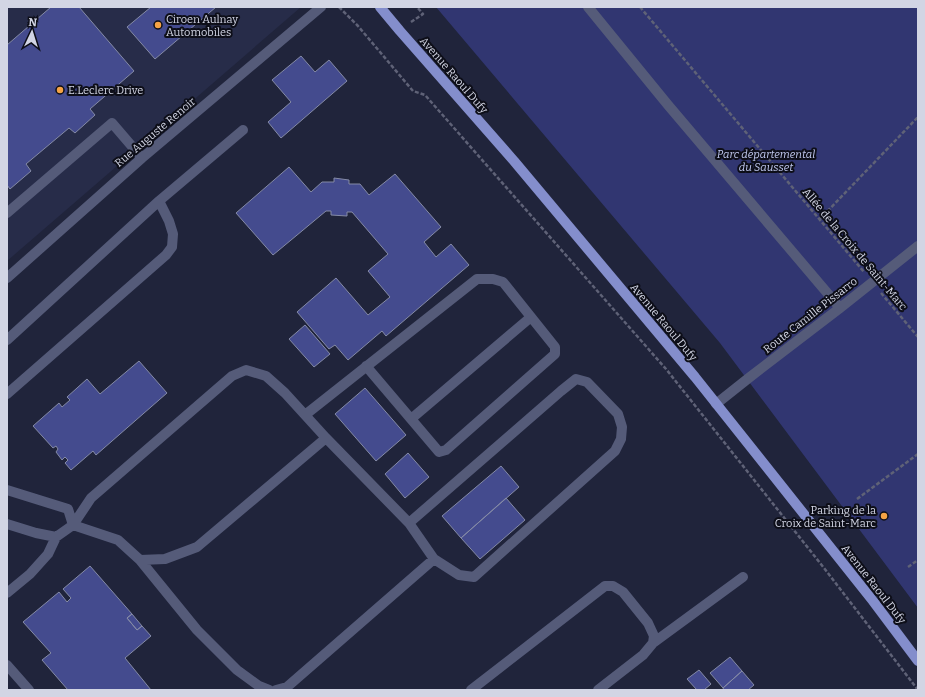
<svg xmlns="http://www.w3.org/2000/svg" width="925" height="697" font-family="Bitter,serif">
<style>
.built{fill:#272c49}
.green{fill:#313671}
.building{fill:#444b8e;stroke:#848aa6}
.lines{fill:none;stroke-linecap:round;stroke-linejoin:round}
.path{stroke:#5f6277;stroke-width:2.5;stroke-dasharray:4 2;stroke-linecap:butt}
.minor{stroke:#555b79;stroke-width:10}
.major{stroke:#848ecc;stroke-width:10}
.poi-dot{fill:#f5a345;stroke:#0d0e18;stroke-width:1.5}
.labels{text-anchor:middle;stroke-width:4;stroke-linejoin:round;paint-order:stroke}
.poi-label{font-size:11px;fill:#d2d5e4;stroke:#0d0e18;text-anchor:start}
.street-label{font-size:11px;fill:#d2d5e4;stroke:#0d0e18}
.park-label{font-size:11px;font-style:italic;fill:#c1c9f0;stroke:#0d0e18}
</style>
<rect width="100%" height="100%" fill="#20243b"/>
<path class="built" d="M 7,7 L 301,7 L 7,261 Z"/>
<path class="green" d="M 436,7 L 918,7 L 918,608 L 720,343 Z"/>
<path class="building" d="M 51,7 L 79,7 L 134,71 L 90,109 L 95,115 L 75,133 L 69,128 L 26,164 L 31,171 L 10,189 L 7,185 L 7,45 Z
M 151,7 L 216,7 L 155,59 L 127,27 Z
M 301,56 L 315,72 L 329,60 L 347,81 L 281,138 L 268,122 L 291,102 L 272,80 Z
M 289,167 L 311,192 L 322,182 L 334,182 L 334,178 L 349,180 L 349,184 L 360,184 L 369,195 L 395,174 L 441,227 L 424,242 L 436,257 L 451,244 L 469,265 L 386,336 L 382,331 L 348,360 L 335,345 L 329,349 L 297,312 L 336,278 L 368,315 L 390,297 L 368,271 L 388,254 L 352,212 L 347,212 L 347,216 L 331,215 L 331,211 L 326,211 L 273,255 L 236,213 Z
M 305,325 L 330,354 L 314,367 L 289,339 Z
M 139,361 L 167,393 L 96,455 L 93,451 L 71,470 L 65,463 L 68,460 L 65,457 L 62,460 L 56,452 L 58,449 L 56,446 L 53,448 L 33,426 L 59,403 L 62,407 L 70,400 L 67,397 L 87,379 L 100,394 Z
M 365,388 L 406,435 L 376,461 L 335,414 Z
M 408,453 L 429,477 L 405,498 L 385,474 Z
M 501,466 L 519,487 L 461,538 L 442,516 Z
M 506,498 L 525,520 L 480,559 L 461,538 Z
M 90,566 L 132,614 L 127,618 L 137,630 L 142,626 L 151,636 L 125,658 L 151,690 L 68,690 L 42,660 L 51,653 L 23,622 L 59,592 L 67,602 L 71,598 L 63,589 Z
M 132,614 L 142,626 L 137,630 L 127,618 Z
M 730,657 L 742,671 L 723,688 L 710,673 Z
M 699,670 L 711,684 L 704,690 L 697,690 L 687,679 Z
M 742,671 L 754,685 L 748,690 L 724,690 L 723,688 Z"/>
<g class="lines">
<path class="path" d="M 339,7 L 358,26 L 413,91 L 425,95 L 666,369 L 824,568 L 918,690
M 640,7 L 864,272
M 411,22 L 423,14 L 417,7
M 819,220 L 918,117
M 881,293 L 918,337
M 857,499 L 918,454
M 908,567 L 918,560"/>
<path class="minor" d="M 588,7 L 668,105 L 840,308
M 7,213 L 112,123 L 142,158
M 7,278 L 142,158 L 321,7
M 7,340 L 159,201 L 243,130
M 7,394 L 166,255 L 172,247 L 173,234 L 169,221 L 159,201
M 716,404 L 750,377 L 840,308 L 918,246
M 305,415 L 477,279 L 493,279 L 503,282 L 555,347 L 555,354 L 446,450 L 439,452 L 366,366
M 411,419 L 531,317
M 7,490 L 68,509 L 73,525
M 7,524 L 36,533 L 56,537 L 73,525 L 118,540 L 140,560 L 197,630 L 237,670 L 259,686 L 269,690
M 73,525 L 91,498 L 232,376 L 246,370 L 266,376 L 285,393 L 326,438 L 409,523 L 434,559
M 140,560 L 165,559 L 197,547 L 326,438
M 7,593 L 30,574 L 48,554 L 56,537
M 653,643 L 743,577
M 7,665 L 29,690
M 276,690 L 287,687 L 434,559 L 459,575 L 474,577 L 615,451 L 621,439 L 622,427 L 618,414 L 587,382 L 576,379 L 561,391 L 409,523
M 471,690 L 605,586 L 613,586 L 623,592 L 648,623 L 654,636 L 653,643 L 643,655 L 598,690"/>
<path class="major" d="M 380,7 L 400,31 L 514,161 L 695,377 L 873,601 L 918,661"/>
</g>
<g class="poi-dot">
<circle cx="158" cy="25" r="4"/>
<circle cx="60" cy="90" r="4"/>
<circle cx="884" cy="516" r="4"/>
</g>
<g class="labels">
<g class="poi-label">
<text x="166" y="23">Ciroen Aulnay<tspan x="166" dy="13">Automobiles</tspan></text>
<text x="68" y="94">E.Leclerc Drive</text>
<text x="876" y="514" text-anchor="end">Parking de la<tspan x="876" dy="13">Croix de Saint-Marc</tspan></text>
</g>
<g class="street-label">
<text transform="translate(454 75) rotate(49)" y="4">Avenue Raoul Dufy</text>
<text transform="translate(155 132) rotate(-40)" y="4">Rue Auguste Renoir</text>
<text transform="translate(855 249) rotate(50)" y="4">Allée de la Croix de Saint-Marc</text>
<text transform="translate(810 315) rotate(-38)" y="4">Route Camille Pissarro</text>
<text transform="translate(664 322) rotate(50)" y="4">Avenue Raoul Dufy</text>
<text transform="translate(874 584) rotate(52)" y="4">Avenue Raoul Dufy</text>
</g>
<g class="park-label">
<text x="766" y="158">Parc départemental<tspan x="766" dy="13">du Sausset</tspan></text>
</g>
</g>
<rect width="925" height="697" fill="none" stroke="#d2d5e4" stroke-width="16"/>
<g transform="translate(32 32) rotate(4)" stroke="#0d0e18" stroke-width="3" paint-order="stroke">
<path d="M0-3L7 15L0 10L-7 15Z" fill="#d2d5e4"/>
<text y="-6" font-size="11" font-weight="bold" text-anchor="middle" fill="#d2d5e4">N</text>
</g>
</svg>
